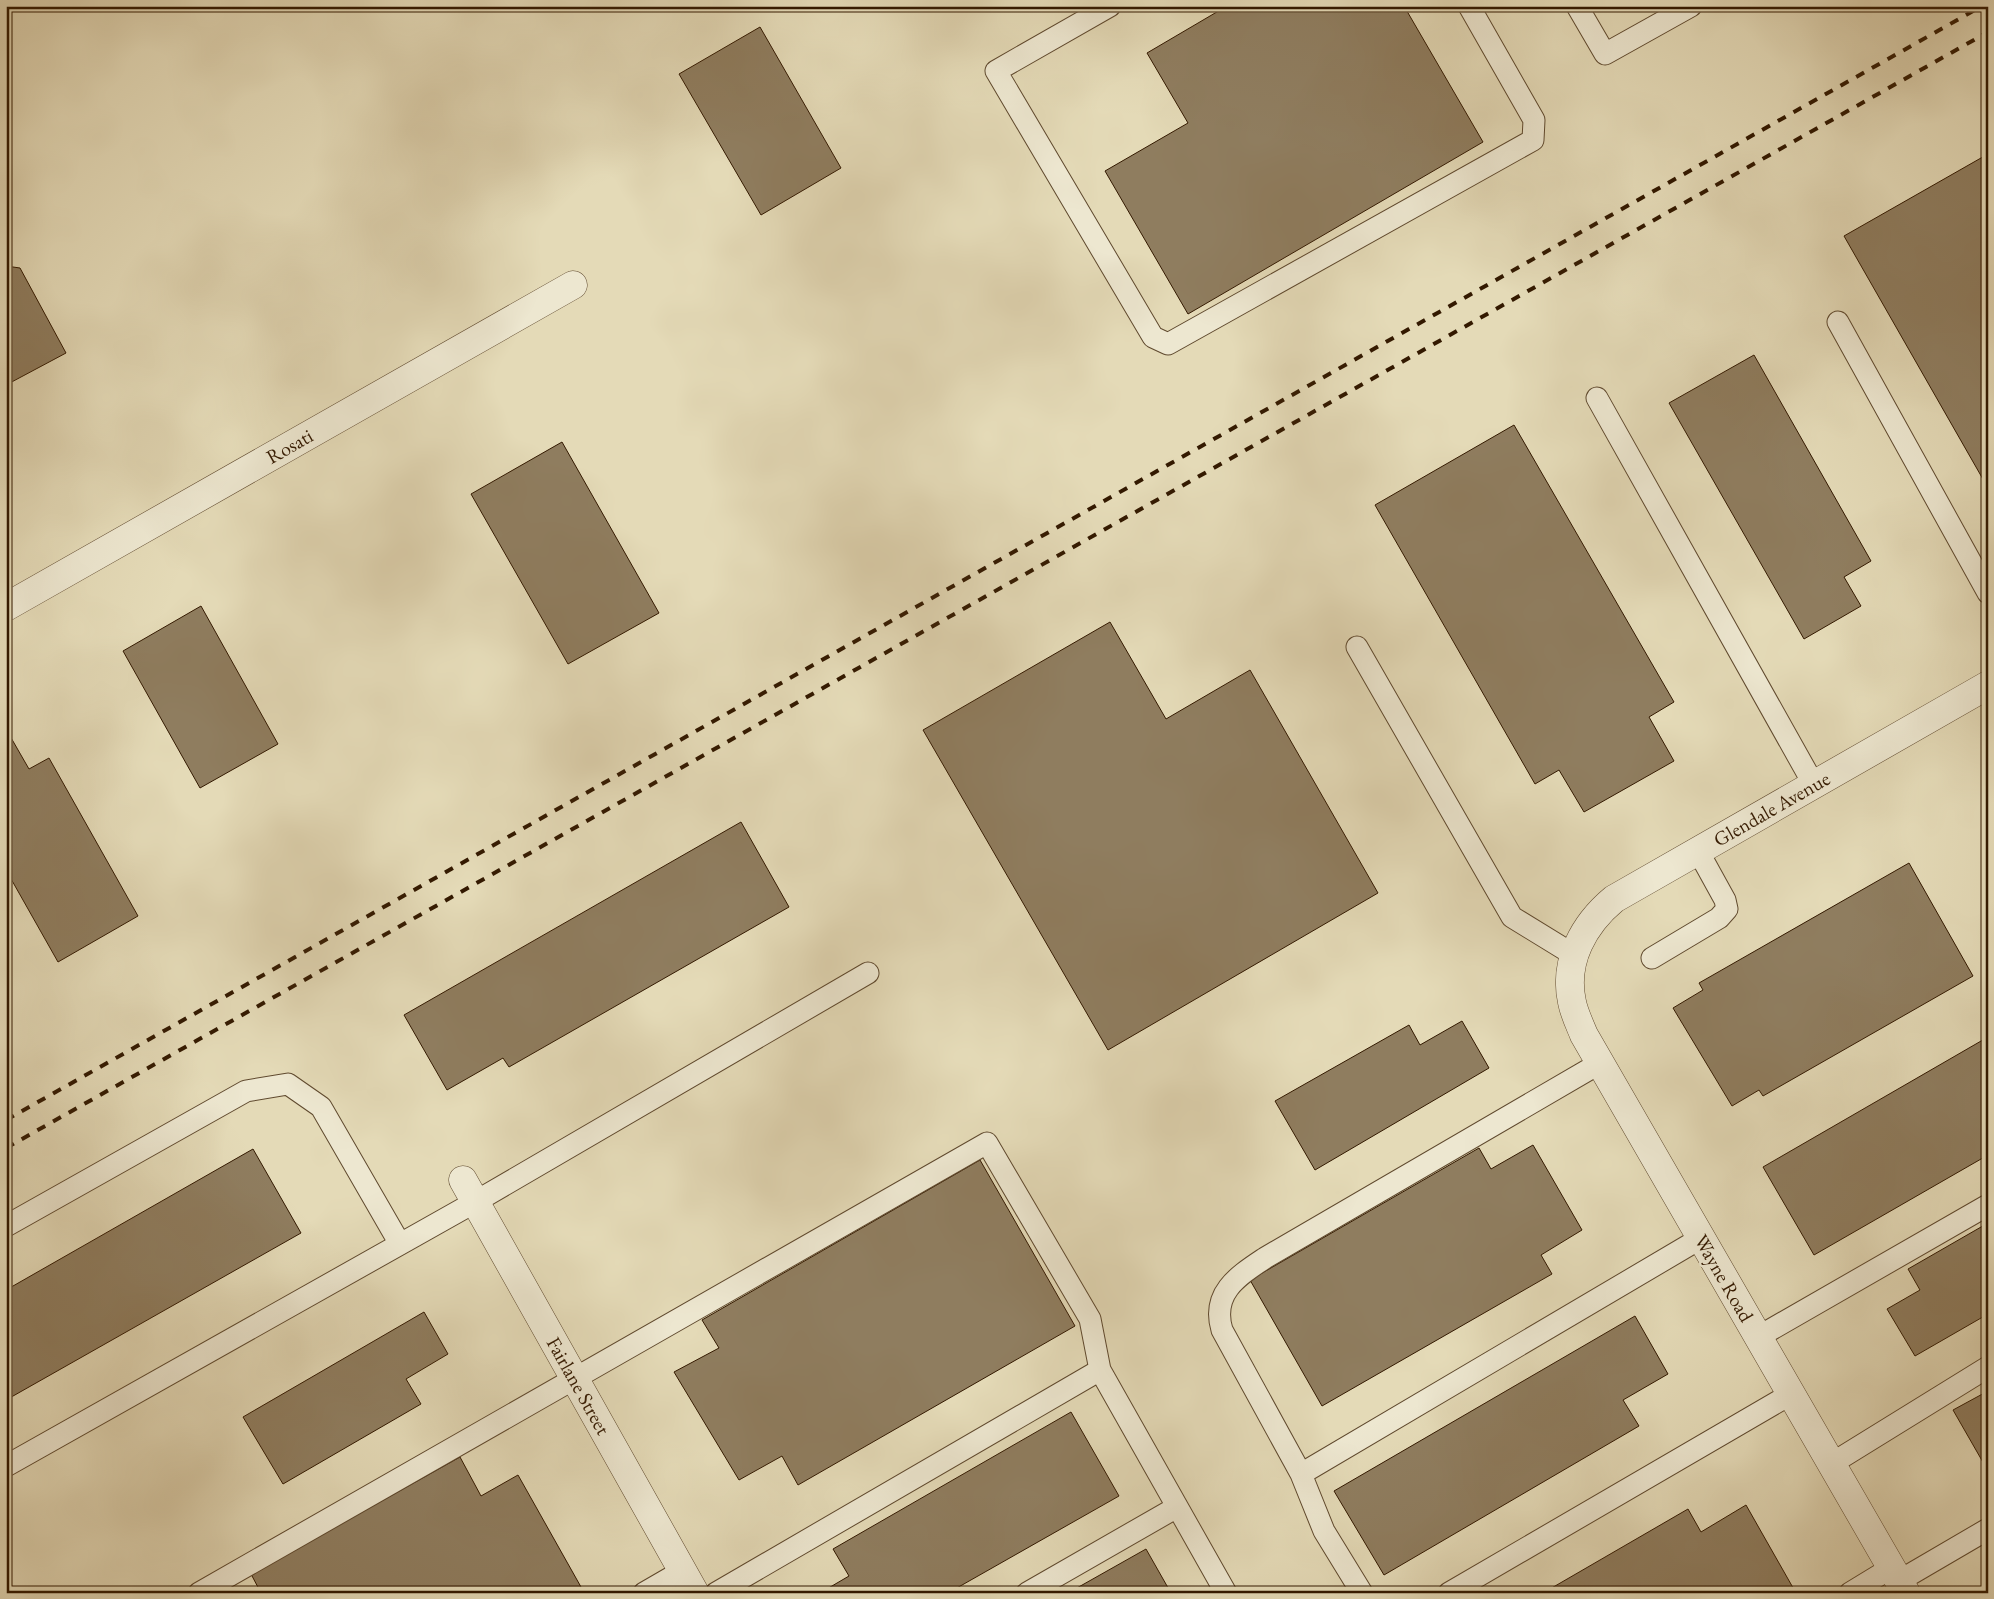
<svg xmlns="http://www.w3.org/2000/svg" width="1994" height="1599" font-family="'EB Garamond',serif">
<style>
.building{fill:#8f7d5f;stroke:#331900}
.lines{fill:none;stroke-linecap:round;stroke-linejoin:round}
.lane-casing{stroke:#5f492e;stroke-width:23}
.street-casing{stroke:#5f492e;stroke-width:29}
.lane{stroke:#ede7d0;stroke-width:21}
.street{stroke:#ede7d0;stroke-width:28}
.rail{stroke:#331900;stroke-width:4;stroke-dasharray:9 9;stroke-linecap:butt}
.labels{text-anchor:middle;stroke-width:4.5;stroke-linejoin:round;paint-order:stroke}
.street-label{font-size:20px;fill:#331900;stroke:#ede7d0}
</style>
<rect width="100%" height="100%" fill="#e4dab7"/>
<filter id="stains"><feTurbulence type="fractalNoise" baseFrequency=".004" numOctaves="4"/><feColorMatrix values="0 0 0 0 .2 0 0 0 0 .09 0 0 0 0 .02 0 0 0 .5 -.17"/></filter>
<radialGradient id="worn" r=".72"><stop offset=".6" stop-color="#630" stop-opacity="0"/><stop offset="1" stop-color="#630" stop-opacity=".3"/></radialGradient>
<path class="building" d="M 1227,6 L 1404,6 L 1483,142 L 1188,314 L 1105,171 L 1188,123 L 1147,53 Z
M 760,27 L 841,168 L 761,215 L 679,74 Z
M 1988,154 L 1988,488 L 1844,236 Z
M 6,266 L 20,268 L 66,353 L 6,385 Z
M 1754,355 L 1871,561 L 1844,577 L 1861,606 L 1804,639 L 1669,403 Z
M 1514,425 L 1674,702 L 1649,717 L 1674,761 L 1584,812 L 1559,770 L 1535,784 L 1375,505 Z
M 562,442 L 659,613 L 568,664 L 471,494 Z
M 201,606 L 278,744 L 200,788 L 123,651 Z
M 1110,622 L 1166,719 L 1250,670 L 1378,893 L 1108,1050 L 923,730 Z
M 6,729 L 29,769 L 49,758 L 138,916 L 58,962 L 6,870 Z
M 741,822 L 789,907 L 509,1067 L 503,1058 L 447,1090 L 404,1015 Z
M 1909,863 L 1973,976 L 1763,1096 L 1759,1090 L 1732,1106 L 1673,1008 L 1703,990 L 1699,983 Z
M 1462,1021 L 1489,1068 L 1315,1170 L 1275,1101 L 1409,1025 L 1420,1045 Z
M 1988,1037 L 1988,1155 L 1814,1255 L 1763,1167 Z
M 1533,1145 L 1582,1230 L 1541,1255 L 1552,1274 L 1322,1406 L 1250,1280 L 1479,1148 L 1491,1169 Z
M 253,1149 L 301,1233 L 6,1400 L 6,1290 Z
M 980,1160 L 1075,1326 L 798,1485 L 782,1456 L 739,1480 L 674,1372 L 719,1348 L 702,1320 Z
M 1988,1223 L 1988,1314 L 1915,1356 L 1887,1309 L 1920,1290 L 1908,1269 Z
M 424,1312 L 448,1354 L 406,1379 L 421,1404 L 283,1484 L 243,1417 Z
M 1635,1316 L 1668,1374 L 1623,1400 L 1639,1426 L 1384,1575 L 1334,1491 Z
M 1988,1391 L 1988,1471 L 1953,1410 Z
M 1071,1412 L 1119,1496 L 948,1593 L 820,1593 L 849,1576 L 833,1549 Z
M 460,1457 L 481,1496 L 518,1475 L 581,1587 L 572,1593 L 261,1593 L 251,1574 Z
M 1746,1505 L 1796,1593 L 1543,1593 L 1688,1509 L 1701,1532 Z
M 1146,1549 L 1171,1593 L 1068,1593 Z"/>
<g class="lines">
<defs>
<path id="lane" d="M 1110,6 L 996,71 L 1153,337 L 1168,344 L 1533,140 L 1534,120 L 1469,6
M 1577,6 L 1605,54 L 1691,6
M 1838,322 L 1988,593
M 1597,398 L 1814,785
M 1357,647 L 1512,917 L 1574,955
M 1652,958 L 1719,918 L 1727,909 L 1725,900 L 1698,851
M 6,1226 L 246,1091 L 288,1084 L 321,1107 L 400,1244
M 1758,1337 L 1988,1205
M 1831,1464 L 1988,1367
M 6,1466 L 475,1202 L 868,973
M 1301,1474 L 1222,1330 C 1211,1293 1238,1276 1265,1258 L 1600,1063
M 1899,1581 L 1988,1529
M 199,1593 L 987,1143 L 1090,1319 L 1100,1370 L 1226,1593
M 644,1593 L 682,1571
M 716,1593 L 1100,1370
M 1027,1593 L 1177,1507
M 1362,1593 L 1324,1531 L 1301,1474 L 1701,1238
M 1449,1593 L 1791,1394
M 1850,1593 L 1891,1568"/>
<g id="street">
<path id="s1" d="M 6,607 L 573,285"/>
<path id="s2" d="M 463,1180 L 695,1593"/>
<path id="s3" d="M 1906,1593 L 1584,1035 C 1580,1025 1574,1013 1572,1002 C 1563,961 1584,924 1614,899 L 1988,685"/>
</g>
</defs>
<use href="#lane" class="lane-casing"/>
<use href="#street" class="street-casing"/>
<use href="#lane" class="lane"/>
<use href="#street" class="street"/>
<path class="rail" d="M 6,1120 L 1982,6
M 6,1148 L 1988,32"/>
</g>
<g class="labels">
<g class="street-label">
<text dy="7" stroke="none"><textPath href="#s1" startOffset="326">Rosati</textPath></text>
<text dy="7" stroke="none"><textPath href="#s3" startOffset="978">Glendale Avenue</textPath></text>
<text transform="translate(1724 1278) rotate(60)" y="7">Wayne Road</text>
<text dy="7" stroke="none"><textPath href="#s2" startOffset="236">Fairlane Street</textPath></text>
</g>
</g>
<rect width="1994" height="1599" fill="none" stroke="#e4dab7" stroke-width="25"/>
<rect x="8" y="8" width="1979" height="1584" fill="none" stroke="#331900" stroke-width="2.5"/>
<rect x="12" y="12" width="1969" height="1574" fill="none" stroke="#331900"/>
<rect width="100%" height="100%" filter="url(#stains)"/>
<rect width="100%" height="100%" fill="url(#worn)"/>
</svg>
